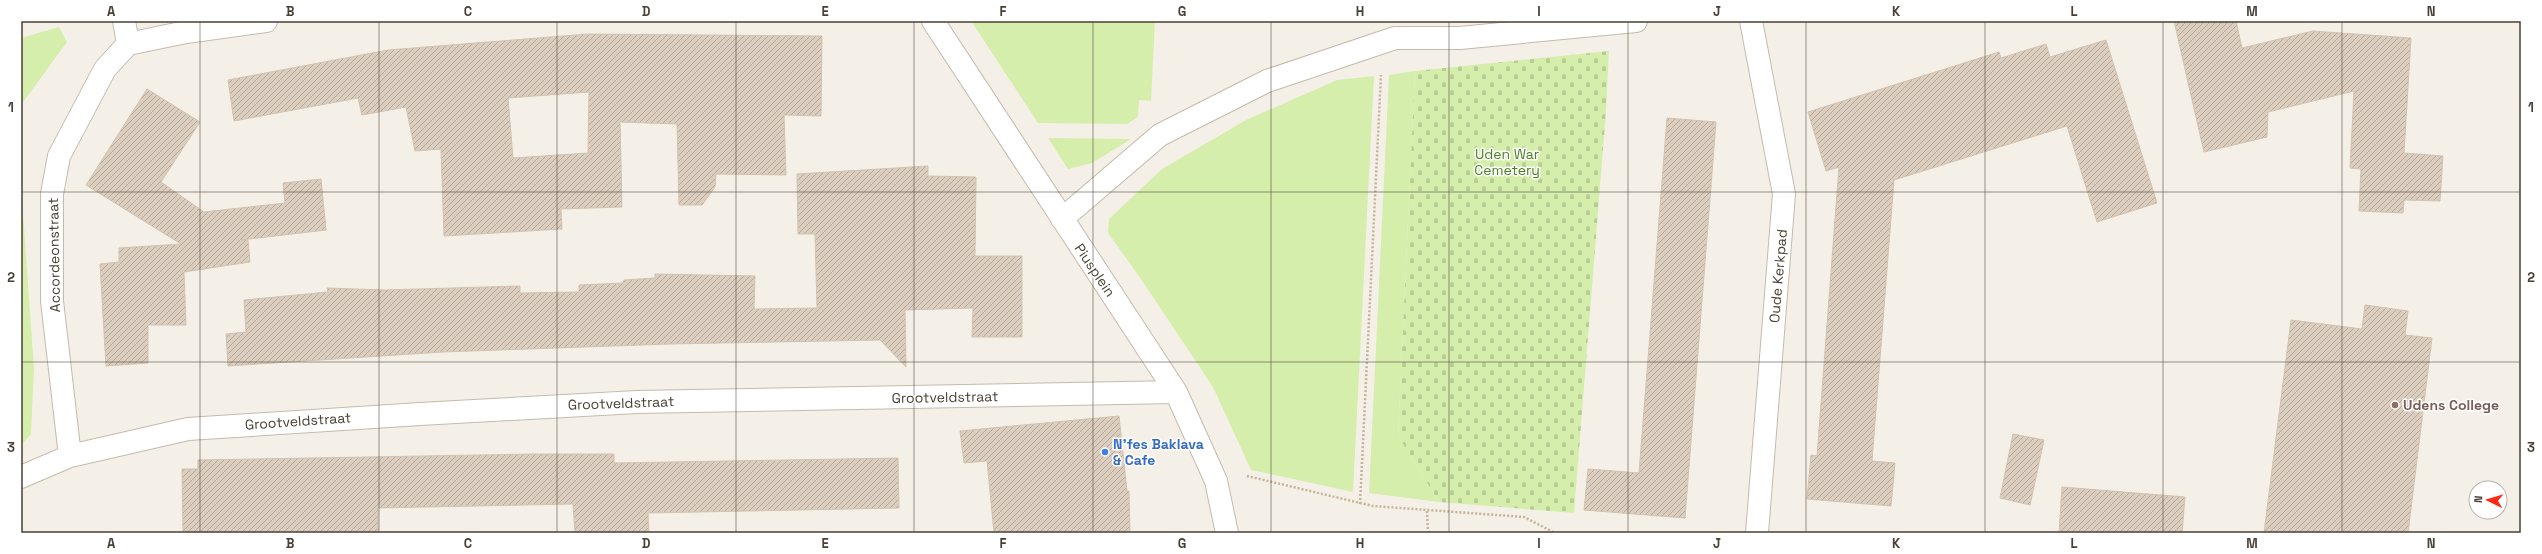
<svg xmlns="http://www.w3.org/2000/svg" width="2542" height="554" font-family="'Space Grotesk',sans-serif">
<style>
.green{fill:#d5eeac}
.cemetery{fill:url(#cemetery-stones)}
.building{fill:url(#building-hatch);stroke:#d4c2ae;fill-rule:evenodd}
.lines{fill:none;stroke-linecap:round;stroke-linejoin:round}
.minor-casing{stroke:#c5baac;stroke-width:24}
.path{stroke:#c5b299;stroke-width:2.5;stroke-dasharray:2 2;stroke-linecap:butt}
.minor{stroke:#fff;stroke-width:22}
.grid{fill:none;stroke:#494035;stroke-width:1;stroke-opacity:0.55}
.education-dot{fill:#8d6e63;stroke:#fff;stroke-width:1.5}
.shop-dot{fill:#3f7fe0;stroke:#fff;stroke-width:1.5}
.labels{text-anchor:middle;stroke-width:3;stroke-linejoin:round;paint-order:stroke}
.park-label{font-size:14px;fill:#4d8222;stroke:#fff}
.street-label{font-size:14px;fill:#494035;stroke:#fff}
.education-label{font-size:14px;font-weight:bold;fill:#785e54;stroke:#fff;text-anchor:start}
.shop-label{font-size:14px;font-weight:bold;fill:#366cbe;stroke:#fff;text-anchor:start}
.neatline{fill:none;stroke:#494035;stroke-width:1.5}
.grid-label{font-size:13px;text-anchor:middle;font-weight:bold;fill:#494035}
</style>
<defs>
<pattern id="cemetery-stones" width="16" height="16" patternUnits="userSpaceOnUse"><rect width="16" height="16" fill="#d5eeac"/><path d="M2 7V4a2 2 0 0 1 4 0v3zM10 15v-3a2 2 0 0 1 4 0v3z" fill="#b8cd95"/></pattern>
<pattern id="building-hatch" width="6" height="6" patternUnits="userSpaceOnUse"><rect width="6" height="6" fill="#dbcebf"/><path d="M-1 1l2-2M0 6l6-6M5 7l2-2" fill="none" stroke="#b4a99c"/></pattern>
</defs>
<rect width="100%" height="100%" fill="#f5f0e7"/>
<path class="green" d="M 971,21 L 1155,21 L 1151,101 L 1139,100 L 1138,117 L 1127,124 L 1038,123 Z
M 59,27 L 67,42 L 21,105 L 21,38 Z
M 1415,71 L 1398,436 L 1439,502 L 1369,493 L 1389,75 Z
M 1374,76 L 1353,492 L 1251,470 L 1213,387 L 1141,279 L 1108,233 L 1109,219 L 1162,169 L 1246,120 L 1337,80 Z
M 1048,138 L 1131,139 L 1092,163 L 1068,169 Z
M 21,185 L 34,368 L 31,434 L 21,446 Z"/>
<path class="cemetery" d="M 1609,51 L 1606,111 L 1574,513 L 1439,502 L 1398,436 L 1415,71 Z"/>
<path class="building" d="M 2174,21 L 2236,21 L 2242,48 L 2313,31 L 2411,38 L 2404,153 L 2443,156 L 2440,201 L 2404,200 L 2403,213 L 2359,211 L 2361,169 L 2350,168 L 2354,91 L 2268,112 L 2267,137 L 2204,152 Z
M 588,34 L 822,36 L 821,116 L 784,115 L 786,175 L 716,174 L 715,187 L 702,205 L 679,205 L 677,124 L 620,122 L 622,207 L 561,209 L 562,229 L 444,236 L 441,149 L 415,151 L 406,107 L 362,115 L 358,98 L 234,121 L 228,80 L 388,50 ZM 589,92 L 588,153 L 513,158 L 508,98 Z
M 2106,40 L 2157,203 L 2097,222 L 2067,126 L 1894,180 L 1872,461 L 1895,463 L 1891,506 L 1807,499 L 1811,455 L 1817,456 L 1839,167 L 1826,171 L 1808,112 L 1999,52 L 2001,58 L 2046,44 L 2050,57 Z
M 147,89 L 200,122 L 161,182 L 204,212 L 285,203 L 283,183 L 321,179 L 326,230 L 241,240 L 248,240 L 250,262 L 184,272 L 186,325 L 148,325 L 148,363 L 106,366 L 100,264 L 119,262 L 119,248 L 181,244 L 86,185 Z
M 1667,118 L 1716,122 L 1685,518 L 1584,510 L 1588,469 L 1639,473 Z
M 928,166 L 928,176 L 976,177 L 975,256 L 1022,256 L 1022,337 L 972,337 L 973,308 L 905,310 L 906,367 L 880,340 L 670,344 L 443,352 L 228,366 L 226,334 L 246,332 L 244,300 L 328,292 L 327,288 L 384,290 L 520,286 L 520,293 L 579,292 L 579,285 L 623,283 L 624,280 L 655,278 L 655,274 L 755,276 L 754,309 L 817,308 L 815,234 L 798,234 L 797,174 Z
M 2365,305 L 2408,311 L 2405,335 L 2432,338 L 2408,533 L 2264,533 L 2291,320 L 2362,329 Z
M 1119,416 L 1127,491 L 1129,491 L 1130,533 L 994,533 L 987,461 L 964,463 L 960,431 Z
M 2013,434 L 2044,440 L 2030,505 L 2000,498 Z
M 534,454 L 614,454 L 614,463 L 898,458 L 899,508 L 648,513 L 649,533 L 575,533 L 573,504 L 378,508 L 378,533 L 183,533 L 182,469 L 198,469 L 198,460 Z
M 2062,487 L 2185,497 L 2182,533 L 2059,533 Z"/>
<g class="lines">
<defs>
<path id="minor" d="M 933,21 L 1176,392 L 1216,481 L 1227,533
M 1751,21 L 1784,194 L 1757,533
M 128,44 L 186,32 L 266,21
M 1062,219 L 1160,135 L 1267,81 L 1395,38 L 1460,38 L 1636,21
M 70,456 L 188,429 L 420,414 L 637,402 L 1176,392
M 21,477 L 70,456 L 52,301 L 52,194 L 59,156 L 105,69 L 128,44 L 124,21"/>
</defs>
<use href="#minor" class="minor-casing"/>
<path class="path" d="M 1247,476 L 1373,506 L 1524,517 L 1555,533
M 1360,504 L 1381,75
M 1427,511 L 1428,533"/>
<use href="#minor" class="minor"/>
</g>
<path class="grid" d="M 200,21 L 200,533M 379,21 L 379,533M 557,21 L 557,533M 736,21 L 736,533M 914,21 L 914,533M 1093,21 L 1093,533M 1271,21 L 1271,533M 1449,21 L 1449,533M 1628,21 L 1628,533M 1806,21 L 1806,533M 1985,21 L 1985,533M 2163,21 L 2163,533M 2342,21 L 2342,533M 21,192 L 2521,192M 21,362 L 2521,362"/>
<circle class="education-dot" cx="2395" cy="405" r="4"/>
<circle class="shop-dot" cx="1105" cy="452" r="4"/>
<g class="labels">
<g class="park-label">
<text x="1507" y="159">Uden War<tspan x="1507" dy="16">Cemetery</tspan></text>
</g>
<g class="street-label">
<text transform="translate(54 255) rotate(-91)" y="5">Accordeonstraat</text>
<text transform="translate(1095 270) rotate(56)" y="5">Piusplein</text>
<text transform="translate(1778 276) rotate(-85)" y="5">Oude Kerkpad</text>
<text transform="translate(945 397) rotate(-1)" y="5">Grootveldstraat</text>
<text transform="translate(621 403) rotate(-2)" y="5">Grootveldstraat</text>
<text transform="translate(298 421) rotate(-4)" y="5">Grootveldstraat</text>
</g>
<g class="education-label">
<text x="2403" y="410">Udens College</text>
</g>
<g class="shop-label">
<text x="1113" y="449">N'fes Baklava<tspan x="1113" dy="16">&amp; Cafe</tspan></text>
</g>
</g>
<rect width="2542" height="554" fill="none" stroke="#ffffff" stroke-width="44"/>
<g transform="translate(2488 500) rotate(275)"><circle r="19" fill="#ffffff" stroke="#b6b3ae"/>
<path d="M0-3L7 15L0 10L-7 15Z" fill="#ff2815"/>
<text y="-6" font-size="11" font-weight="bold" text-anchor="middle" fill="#494035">N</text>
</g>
<rect x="22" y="22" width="2498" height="510" class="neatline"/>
<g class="grid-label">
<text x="111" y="16">A</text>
<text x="290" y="16">B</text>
<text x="468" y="16">C</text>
<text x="646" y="16">D</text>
<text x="825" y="16">E</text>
<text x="1003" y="16">F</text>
<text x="1182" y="16">G</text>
<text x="1360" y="16">H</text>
<text x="1539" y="16">I</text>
<text x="1717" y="16">J</text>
<text x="1896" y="16">K</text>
<text x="2074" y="16">L</text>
<text x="2252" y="16">M</text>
<text x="2431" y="16">N</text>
<text x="11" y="112">1</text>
<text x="2531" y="112">1</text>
<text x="11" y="282">2</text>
<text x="2531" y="282">2</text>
<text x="11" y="452">3</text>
<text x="2531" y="452">3</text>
<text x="111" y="548">A</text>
<text x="290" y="548">B</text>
<text x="468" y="548">C</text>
<text x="646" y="548">D</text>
<text x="825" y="548">E</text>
<text x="1003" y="548">F</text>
<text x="1182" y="548">G</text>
<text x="1360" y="548">H</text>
<text x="1539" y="548">I</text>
<text x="1717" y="548">J</text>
<text x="1896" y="548">K</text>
<text x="2074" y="548">L</text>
<text x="2252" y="548">M</text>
<text x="2431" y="548">N</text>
</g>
</svg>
